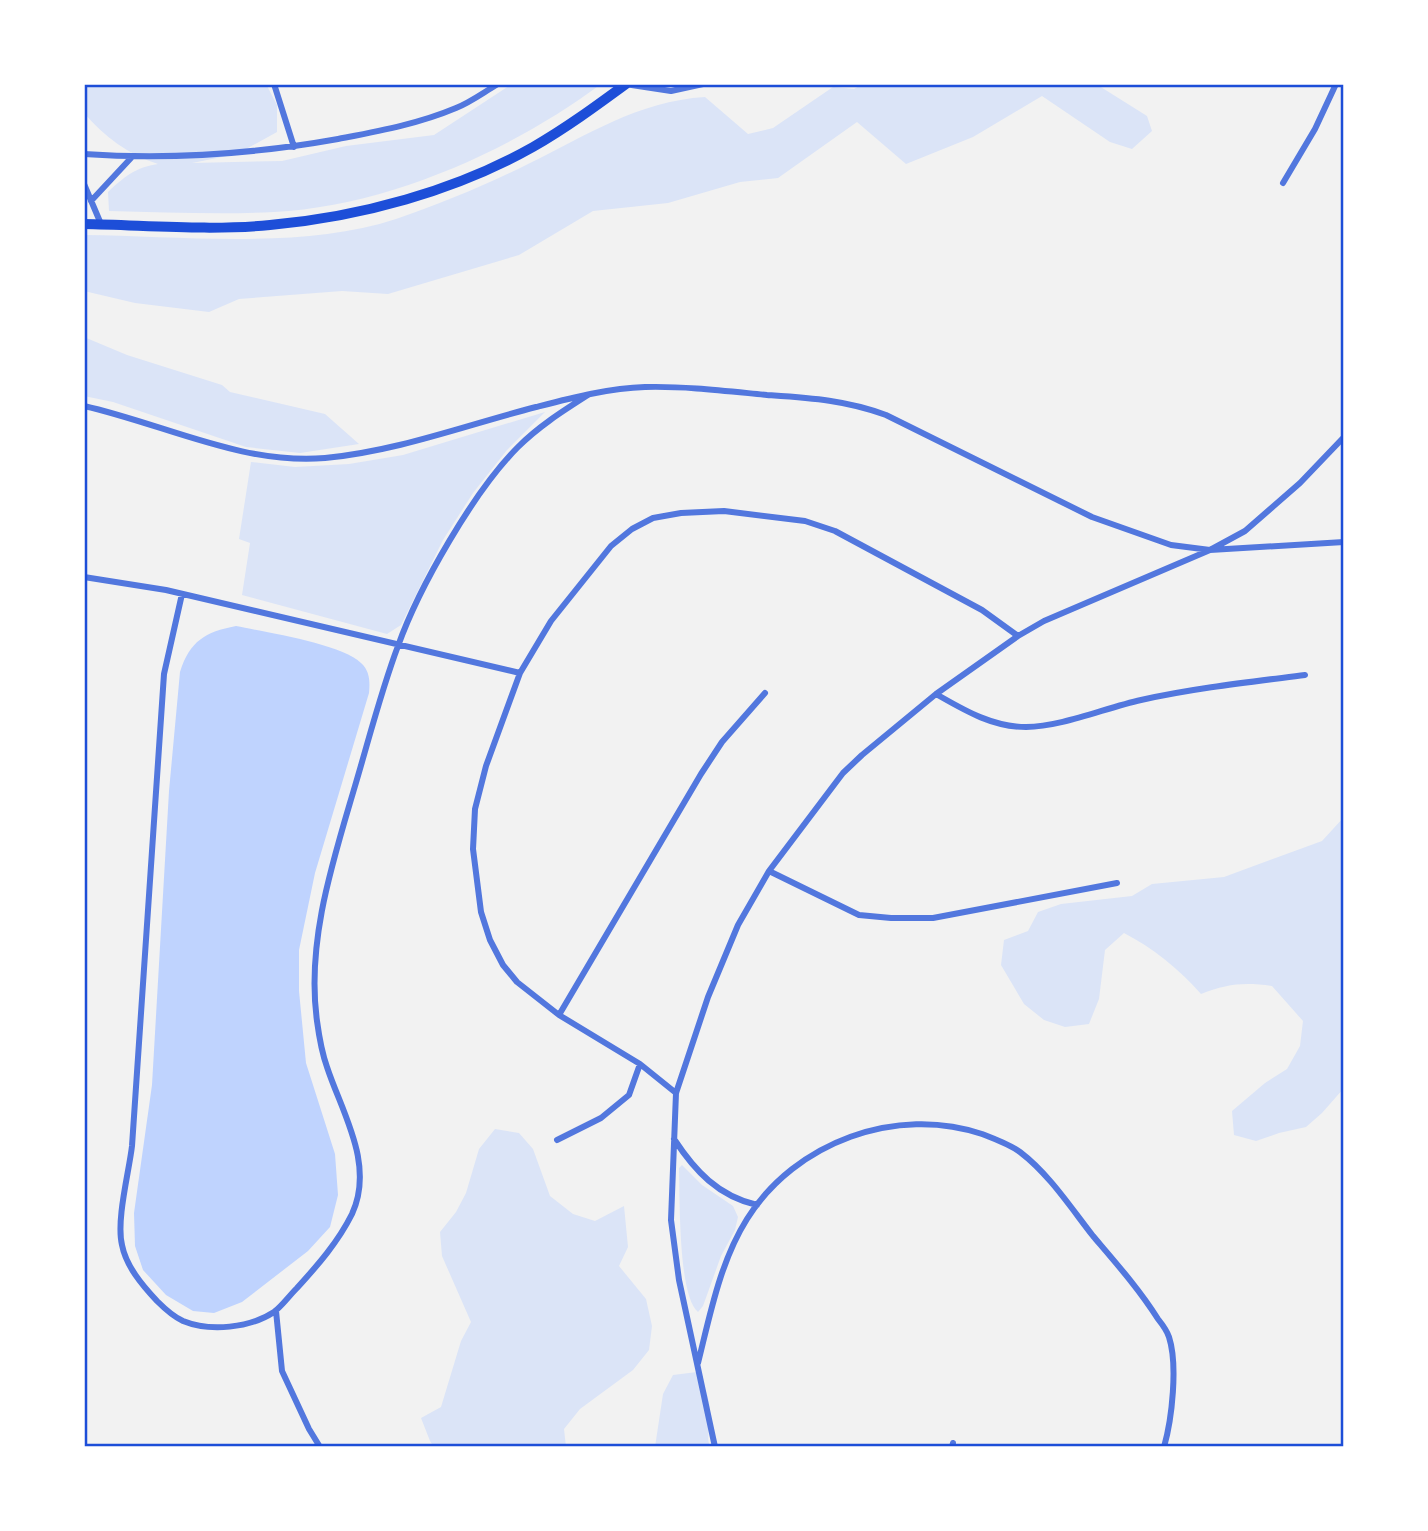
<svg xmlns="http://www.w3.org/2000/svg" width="1428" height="1531" font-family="Jost,sans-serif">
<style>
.green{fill:#dbe4f7}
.water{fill:#bfd3fe}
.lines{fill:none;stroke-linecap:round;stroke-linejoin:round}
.minor{stroke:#5277de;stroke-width:6}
.primary{stroke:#1d4ed8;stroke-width:10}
.neatline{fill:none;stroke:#1d4ed8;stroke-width:2.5}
</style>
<rect width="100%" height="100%" fill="#f2f2f2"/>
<path class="green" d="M 84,84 L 266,84 L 277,105 L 277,132 L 237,154 L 192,163 L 282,161 L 346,146 L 434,135 L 512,84 L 601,84 C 511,151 387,206 274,212 C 219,215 164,212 109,211 L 108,192 C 124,177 136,167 158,164 C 127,154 105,137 84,113 Z
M 863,84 L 1096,84 L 1147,116 L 1152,131 L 1132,149 L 1110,142 L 1042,96 L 973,137 L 906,164 L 857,122 L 778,178 L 740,182 L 668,203 L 593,211 L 519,255 L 388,294 L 342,291 L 239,299 L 209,312 L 135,303 L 84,291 L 84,235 C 182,236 302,250 396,219 C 440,204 486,185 528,164 C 586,136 638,101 705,97 L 748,134 L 773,128 L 833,87 L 854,89 Z
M 84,337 L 127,355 L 222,385 L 230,392 L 325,414 L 359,444 L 300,453 L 246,447 L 113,402 L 84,396 Z
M 545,412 L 507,450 L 473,493 L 443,540 L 401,625 L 387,634 L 242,595 L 250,543 L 239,539 L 251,462 L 295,467 L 349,464 L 403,455 Z
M 1344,817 L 1344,1088 L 1322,1113 L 1306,1127 L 1279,1133 L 1256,1141 L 1234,1135 L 1232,1111 L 1265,1083 L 1287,1069 L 1300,1046 L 1303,1021 L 1272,986 C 1243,982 1227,984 1201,994 C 1179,969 1153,948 1124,933 L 1105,950 L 1099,999 L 1089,1024 L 1065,1027 L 1044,1020 L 1024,1004 L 1001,965 L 1004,940 L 1028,931 L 1038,912 L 1061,904 L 1132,896 L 1152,884 L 1224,877 L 1322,841 Z
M 495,1129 L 519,1133 L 533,1149 L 550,1196 L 573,1214 L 595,1221 L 624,1206 L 628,1247 L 619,1266 L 646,1299 L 652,1326 L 649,1350 L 633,1370 L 580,1409 L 564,1429 L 566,1447 L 434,1447 L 430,1441 L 421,1418 L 441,1407 L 461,1341 L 471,1322 L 442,1256 L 440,1232 L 456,1212 L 466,1193 L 479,1149 Z
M 682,1165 L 702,1185 L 733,1206 L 738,1217 L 735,1230 L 721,1256 L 703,1306 L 698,1312 C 678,1296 680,1197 679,1168 Z
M 697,1372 C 705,1387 711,1400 710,1418 C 710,1428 706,1437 710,1447 L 655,1447 L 663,1394 L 673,1375 Z"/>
<path class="water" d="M 236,626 C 265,632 342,644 361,663 C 370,671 370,682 369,693 L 315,873 L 299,950 L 299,991 L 306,1063 L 335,1154 L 338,1195 L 330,1227 L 308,1251 L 242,1302 L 214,1313 L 193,1311 L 166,1295 L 143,1270 L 135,1246 L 134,1213 L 152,1085 L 169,791 L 180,672 C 190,641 205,632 236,626 Z"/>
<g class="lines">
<path class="minor" d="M 274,84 L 294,147
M 625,84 L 671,91 L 703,84
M 84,154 C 170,160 254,154 338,139 C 379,131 418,124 456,108 C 471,102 484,92 498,84
M 1283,183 L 1315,129 L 1336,84
M 84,184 L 101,224
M 91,201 L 131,158
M 84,406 C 164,424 242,465 325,458 C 398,451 466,425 536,407 C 571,398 609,388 645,387 C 686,386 726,391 767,395 C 810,398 845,400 886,415 L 1092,517 L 1171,545 L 1210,550 L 1344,542
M 84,577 L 166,590 L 520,673
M 182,594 L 164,674 L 132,1146 C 129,1172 116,1220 122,1245 C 126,1266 142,1285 157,1301 C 164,1308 174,1317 183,1321 C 210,1332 250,1328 274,1312 C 282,1306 289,1296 297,1288 C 318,1265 338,1242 352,1214 C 375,1164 342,1113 327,1067 C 322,1053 319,1036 317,1021 C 306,942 333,861 355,786 C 369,739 381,691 398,646 C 419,587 474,491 518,447 C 539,426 563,411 588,395
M 936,694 C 964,710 992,727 1026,727 C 1061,727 1105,708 1141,700 C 1195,688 1250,682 1305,675
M 769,871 L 859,915 L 891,918 L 933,918 L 1117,883
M 559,1015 L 701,774 L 722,742 L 765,693
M 676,1093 L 640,1064 L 559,1015 L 517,982 L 503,965 L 490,940 L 481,912 L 473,849 L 475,809 L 486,766 L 520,673 L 551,621 L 611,546 L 632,529 L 653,518 L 681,513 L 724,511 L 805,521 L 835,531 L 982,610 L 1018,636
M 674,1139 C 695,1171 718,1196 757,1205
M 557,1140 L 601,1118 L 629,1095 L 640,1064
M 276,1311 L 282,1371 L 309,1429 L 320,1447
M 698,1363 C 710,1315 720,1262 747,1219 C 795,1142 897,1105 982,1134 C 995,1139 1009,1144 1020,1152 C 1049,1174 1071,1208 1093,1236 C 1116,1263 1139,1289 1158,1319 C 1162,1324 1167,1331 1169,1337 C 1178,1365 1172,1419 1164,1447
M 715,1447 L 679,1280 L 671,1220 L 676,1093 L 708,997 L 738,925 L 769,871 L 843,773 L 862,755 L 936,694 L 1018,636 L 1044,621 L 1210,550 L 1245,531 L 1300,483 L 1344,437
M 952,1447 L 953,1443"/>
<path class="primary" d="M 84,224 C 145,225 209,231 270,225 C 360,217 455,191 533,147 C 566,128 596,106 626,84"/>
</g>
<rect width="1428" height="1531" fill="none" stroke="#ffffff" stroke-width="172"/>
<rect x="86" y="86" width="1256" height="1359" class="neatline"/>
</svg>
